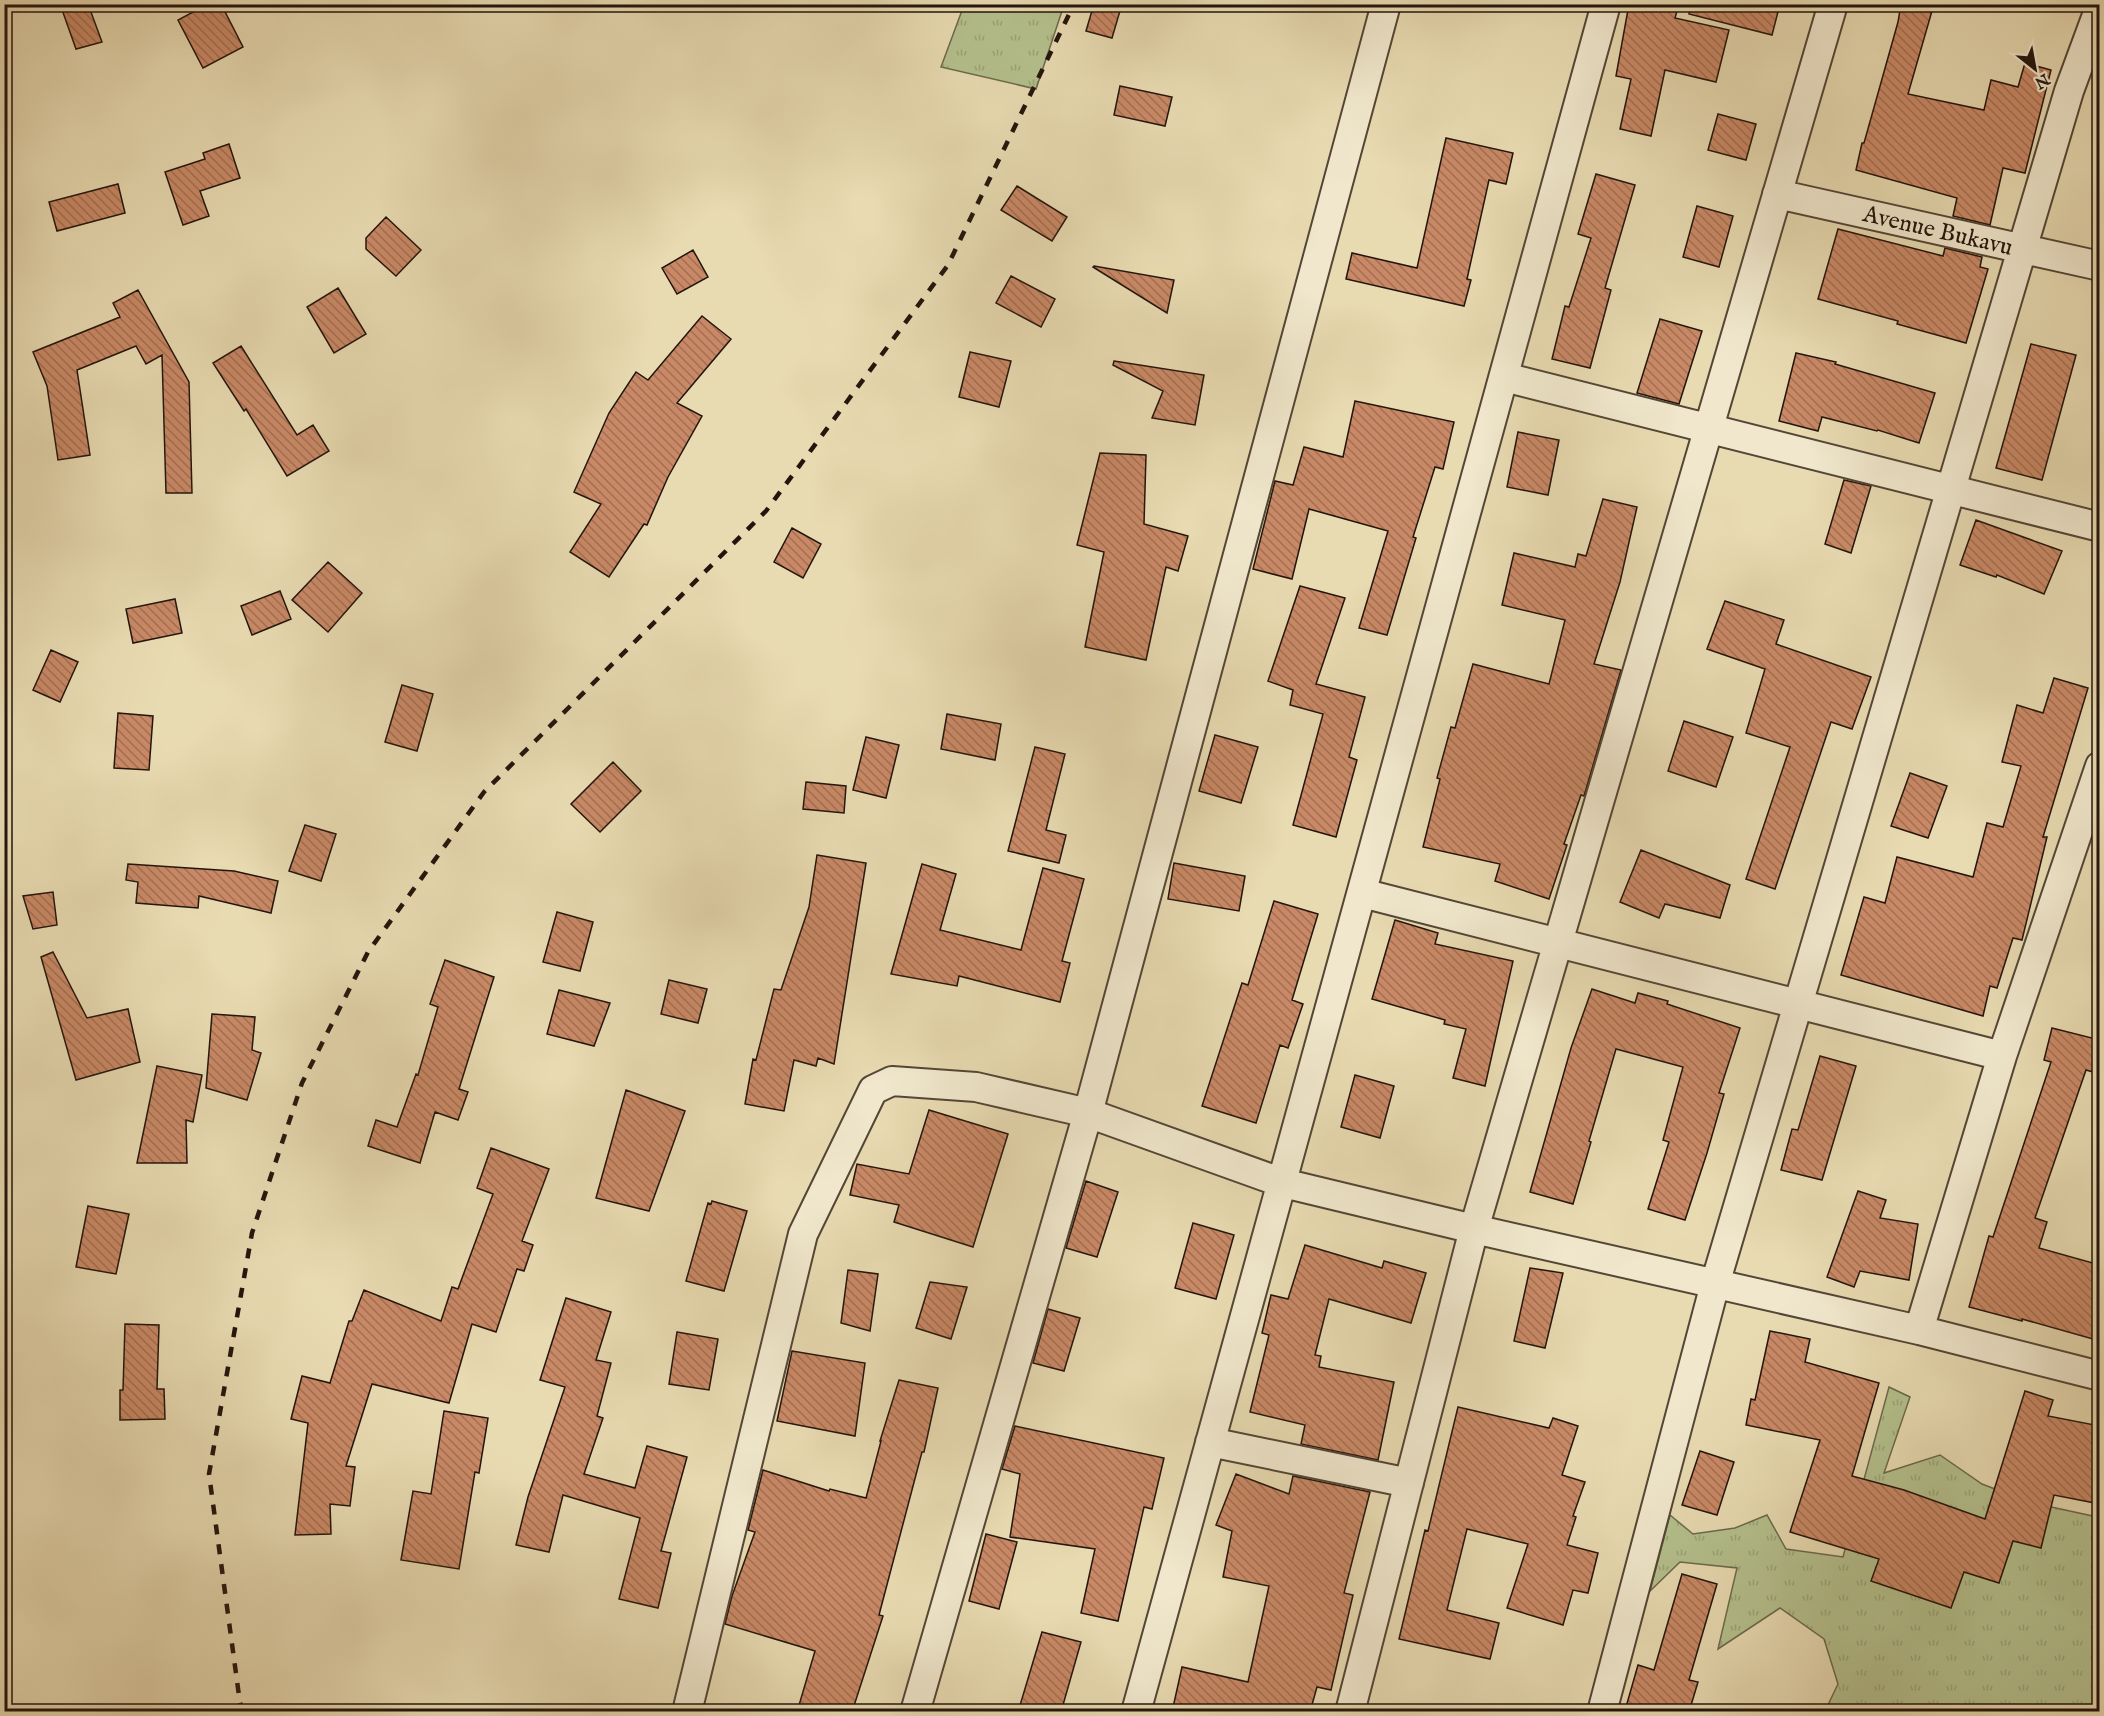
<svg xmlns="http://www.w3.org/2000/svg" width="2104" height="1716" font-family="'IM FELL English',serif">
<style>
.grass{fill:url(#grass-tufts);stroke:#6c6a4d;stroke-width:1.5}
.building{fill:url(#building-back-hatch);stroke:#23150d;stroke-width:1.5}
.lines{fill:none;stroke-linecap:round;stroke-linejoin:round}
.minor-casing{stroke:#544636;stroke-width:32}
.minor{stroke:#f0e7cc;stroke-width:28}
.rail{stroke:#23150d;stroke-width:4.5;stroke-dasharray:10 10;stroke-linecap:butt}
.labels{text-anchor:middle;stroke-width:5;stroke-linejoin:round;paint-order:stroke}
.street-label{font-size:24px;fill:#23150d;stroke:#f0e7cc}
</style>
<defs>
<pattern id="grass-tufts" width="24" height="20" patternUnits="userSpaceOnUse" patternTransform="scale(1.5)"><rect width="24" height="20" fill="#b4c08d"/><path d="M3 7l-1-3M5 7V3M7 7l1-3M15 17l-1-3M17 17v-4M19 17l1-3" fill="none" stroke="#9aa478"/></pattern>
<pattern id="building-back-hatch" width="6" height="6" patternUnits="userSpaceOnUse" patternTransform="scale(1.5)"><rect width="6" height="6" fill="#c98966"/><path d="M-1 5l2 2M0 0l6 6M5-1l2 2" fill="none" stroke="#a36f52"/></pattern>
</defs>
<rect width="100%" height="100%" fill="#e8dab1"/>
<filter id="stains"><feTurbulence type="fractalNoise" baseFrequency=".00333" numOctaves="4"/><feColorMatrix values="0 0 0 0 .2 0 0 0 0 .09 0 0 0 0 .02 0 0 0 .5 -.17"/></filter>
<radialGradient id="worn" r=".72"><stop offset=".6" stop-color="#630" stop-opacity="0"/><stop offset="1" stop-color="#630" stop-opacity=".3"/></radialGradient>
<path class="grass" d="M 964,5 L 1064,5 L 1036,89 L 941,67 Z
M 1889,1387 L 1910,1397 L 1884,1473 L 1940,1455 L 1982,1484 L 2029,1502 L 2097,1517 L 2099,1521 L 2099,1711 L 1825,1711 L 1838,1684 L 1824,1639 L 1780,1608 L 1718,1649 L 1737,1568 L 1680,1562 L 1650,1591 L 1670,1515 L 1693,1534 L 1735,1528 L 1767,1515 L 1786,1549 L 1843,1557 Z"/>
<path class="building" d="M 60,4 L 88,4 L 102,42 L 76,49 Z
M 208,4 L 221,4 L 243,47 L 203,68 L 178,20 Z
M 1094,4 L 1122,4 L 1112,38 L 1086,31 Z
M 1629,4 L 1679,4 L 1675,18 L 1729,30 L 1716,82 L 1665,70 L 1651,136 L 1620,129 L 1631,79 L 1616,76 Z
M 1690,4 L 1780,4 L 1772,35 L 1689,14 Z
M 1901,4 L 1934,4 L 1908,94 L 1984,110 L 1991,80 L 2018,87 L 2025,63 L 2051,70 L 2025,173 L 2003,168 L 1990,225 L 1953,216 L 1957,198 L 1856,170 L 1862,143 L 1864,143 L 1898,22 Z
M 1120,86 L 1172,97 L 1165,126 L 1114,115 Z
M 1718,114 L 1756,124 L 1746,160 L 1708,150 Z
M 1446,138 L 1513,153 L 1506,184 L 1489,180 L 1467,279 L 1471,280 L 1464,306 L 1346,279 L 1352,253 L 1417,268 Z
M 229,144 L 240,178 L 200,191 L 209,216 L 183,225 L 165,172 L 205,159 L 203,153 Z
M 1596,174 L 1635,185 L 1605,288 L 1611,290 L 1590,368 L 1552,359 L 1565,306 L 1569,307 L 1591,238 L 1578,234 Z
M 118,184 L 125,213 L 57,231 L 49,202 Z
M 1017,186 L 1067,217 L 1052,241 L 1001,210 Z
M 1697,206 L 1733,216 L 1719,267 L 1683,257 Z
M 386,217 L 421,250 L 396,276 L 366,249 L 366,238 Z
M 1838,229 L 1943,256 L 1945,248 L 1982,257 L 1980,267 L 1988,269 L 1966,343 L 1897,324 L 1898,321 L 1818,299 Z
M 693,250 L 708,277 L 677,294 L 662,268 Z
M 1094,266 L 1174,280 L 1167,313 L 1093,267 Z
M 1011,276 L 1055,299 L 1041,327 L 996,303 Z
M 338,288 L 366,334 L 334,353 L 307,307 Z
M 138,290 L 189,382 L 192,493 L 166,493 L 162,355 L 146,364 L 136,346 L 77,370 L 90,455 L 58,460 L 47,386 L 33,352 L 120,317 L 113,303 Z
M 702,316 L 731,339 L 677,403 L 702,416 L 668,477 L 647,525 L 644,524 L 609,577 L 570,552 L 601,504 L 574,492 L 609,413 L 636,372 L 648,380 Z
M 1660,319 L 1702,331 L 1679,404 L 1637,393 Z
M 2031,344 L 2076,355 L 2042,480 L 1996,468 Z
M 241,346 L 297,435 L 313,425 L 329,451 L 287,476 L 246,409 L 244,411 L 213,363 Z
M 970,352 L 1011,361 L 999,407 L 959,397 Z
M 1796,353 L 1836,362 L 1835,364 L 1935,393 L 1919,443 L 1878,430 L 1877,431 L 1822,417 L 1818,431 L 1779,421 Z
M 1114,361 L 1204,375 L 1195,425 L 1152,418 L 1163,391 L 1113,365 Z
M 1355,401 L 1454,422 L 1443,469 L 1435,467 L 1413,537 L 1416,538 L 1387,635 L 1359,628 L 1388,531 L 1309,509 L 1292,579 L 1253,569 L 1275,481 L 1293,485 L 1304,447 L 1343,457 Z
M 1518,432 L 1559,440 L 1548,495 L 1507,487 Z
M 1100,453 L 1146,455 L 1144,524 L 1188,536 L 1178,571 L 1166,567 L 1146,660 L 1085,647 L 1104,552 L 1077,545 Z
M 1844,480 L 1871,486 L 1851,553 L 1825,544 Z
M 1603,499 L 1637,507 L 1620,582 L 1594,664 L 1621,670 L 1584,796 L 1581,795 L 1564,844 L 1567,845 L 1549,899 L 1495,881 L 1500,864 L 1423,847 L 1440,779 L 1437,778 L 1451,727 L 1455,728 L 1473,664 L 1549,684 L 1565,620 L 1502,605 L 1514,553 L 1575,567 L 1578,554 L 1586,556 Z
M 1976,520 L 2062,551 L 2044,594 L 1997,575 L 1996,577 L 1960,565 Z
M 792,528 L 821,544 L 803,578 L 774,562 Z
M 328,562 L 362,593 L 328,632 L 292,600 Z
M 1300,586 L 1345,598 L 1316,684 L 1365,697 L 1349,757 L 1357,760 L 1336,837 L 1293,825 L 1323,714 L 1290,705 L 1293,690 L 1268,681 Z
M 280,591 L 291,619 L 252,635 L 241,606 Z
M 175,599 L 182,633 L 133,643 L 126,609 Z
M 1725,601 L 1784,620 L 1776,644 L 1871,677 L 1852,729 L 1831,722 L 1775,889 L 1746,879 L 1790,747 L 1746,733 L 1765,669 L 1707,649 Z
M 51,650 L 78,662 L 60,702 L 33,690 Z
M 2054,678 L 2088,688 L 2043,837 L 2047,837 L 2022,940 L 2013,938 L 1997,988 L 1990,986 L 1983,1016 L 1841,975 L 1864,897 L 1885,903 L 1897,857 L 1973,877 L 1987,823 L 2003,827 L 2021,766 L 2002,762 L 2017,705 L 2043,713 Z
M 402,685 L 433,694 L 417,751 L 385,742 Z
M 118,713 L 153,716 L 149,770 L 114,768 Z
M 947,714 L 1001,724 L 995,760 L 941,749 Z
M 1684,721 L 1733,737 L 1716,787 L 1668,771 Z
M 1215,735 L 1258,747 L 1241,803 L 1199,791 Z
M 866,737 L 899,745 L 886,798 L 853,790 Z
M 1035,747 L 1065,754 L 1046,830 L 1066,835 L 1059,863 L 1008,851 Z
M 613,762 L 641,791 L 600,832 L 571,804 Z
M 1910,773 L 1947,786 L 1928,838 L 1891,826 Z
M 806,782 L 846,786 L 844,813 L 803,809 Z
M 305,825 L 336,834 L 321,881 L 289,871 Z
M 1641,850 L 1730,885 L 1720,918 L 1665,904 L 1659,918 L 1620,902 Z
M 817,855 L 866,863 L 834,1064 L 818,1058 L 816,1066 L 794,1060 L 784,1111 L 745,1104 L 753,1059 L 756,1060 L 774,989 L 781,990 L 809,907 Z
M 1174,863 L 1245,876 L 1239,911 L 1168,899 Z
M 128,864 L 234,871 L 278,881 L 271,913 L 199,896 L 198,908 L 136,903 L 138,882 L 126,880 Z
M 922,864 L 956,874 L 940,930 L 1021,950 L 1043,868 L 1084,879 L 1062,961 L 1070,963 L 1060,1002 L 959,976 L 957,986 L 891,974 Z
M 53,892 L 57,925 L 33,929 L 23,896 Z
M 1274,901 L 1318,914 L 1292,1000 L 1303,1004 L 1288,1048 L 1280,1045 L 1256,1123 L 1202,1106 L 1242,983 L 1248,985 Z
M 557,912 L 593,922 L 580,971 L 543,962 Z
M 1395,920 L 1438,933 L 1435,944 L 1513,961 L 1485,1086 L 1453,1078 L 1466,1029 L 1444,1024 L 1445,1020 L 1372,999 Z
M 53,952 L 87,1018 L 128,1009 L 140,1062 L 76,1080 L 41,957 Z
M 445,960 L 494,977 L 459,1089 L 468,1092 L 458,1120 L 435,1112 L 420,1163 L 368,1146 L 376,1120 L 397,1127 L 416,1074 L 418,1075 L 438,1007 L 430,1004 Z
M 669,980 L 707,989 L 698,1023 L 661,1014 Z
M 1592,989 L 1635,1003 L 1638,993 L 1668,1001 L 1667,1004 L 1740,1028 L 1719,1093 L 1724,1094 L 1707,1153 L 1685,1220 L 1648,1209 L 1669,1142 L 1663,1140 L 1683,1067 L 1616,1049 L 1589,1141 L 1591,1142 L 1573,1204 L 1530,1192 L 1571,1048 Z
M 559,990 L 610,1003 L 594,1046 L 547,1034 Z
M 212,1014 L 255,1017 L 252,1050 L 261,1053 L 247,1100 L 206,1088 Z
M 2052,1028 L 2100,1040 L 2100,1074 L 2086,1070 L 2035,1218 L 2047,1222 L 2039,1248 L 2100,1265 L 2100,1341 L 2022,1319 L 2022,1321 L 1969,1307 L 1989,1236 L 1993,1237 L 2051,1062 L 2044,1060 Z
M 1820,1056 L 1856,1066 L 1822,1180 L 1781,1170 L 1792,1129 L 1798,1130 Z
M 157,1066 L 202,1075 L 193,1122 L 186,1120 L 187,1163 L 137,1163 Z
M 1355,1075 L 1394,1086 L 1380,1138 L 1341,1127 Z
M 626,1090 L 685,1111 L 649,1211 L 596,1198 Z
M 929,1110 L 1008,1134 L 973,1247 L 894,1222 L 899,1205 L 850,1195 L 857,1164 L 909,1174 Z
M 491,1148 L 549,1169 L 522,1241 L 533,1245 L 524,1271 L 517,1269 L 496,1332 L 472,1324 L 449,1403 L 372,1384 L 346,1466 L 355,1467 L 350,1506 L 330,1504 L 331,1534 L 295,1535 L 308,1423 L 291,1419 L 302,1376 L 330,1383 L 349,1321 L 352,1321 L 364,1290 L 441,1321 L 452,1287 L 458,1289 L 493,1194 L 477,1188 Z
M 1086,1181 L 1118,1192 L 1097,1257 L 1066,1248 Z
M 1858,1191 L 1886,1200 L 1880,1218 L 1918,1224 L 1909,1280 L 1860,1271 L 1854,1287 L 1827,1277 Z
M 712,1201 L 747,1211 L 724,1291 L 686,1281 L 708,1203 L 711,1204 Z
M 88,1206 L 129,1214 L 116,1274 L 76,1267 Z
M 1193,1223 L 1234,1235 L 1216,1299 L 1175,1288 Z
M 1305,1245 L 1382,1268 L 1384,1261 L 1426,1273 L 1411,1323 L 1329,1299 L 1315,1355 L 1321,1356 L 1319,1367 L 1394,1382 L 1378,1460 L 1301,1444 L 1305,1425 L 1250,1412 L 1269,1335 L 1262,1333 L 1271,1295 L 1288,1299 Z
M 1530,1268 L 1563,1273 L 1545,1348 L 1514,1341 Z
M 848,1270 L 878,1274 L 870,1331 L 841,1323 Z
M 930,1282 L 967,1287 L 951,1339 L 916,1328 Z
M 566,1298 L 611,1312 L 596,1360 L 611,1363 L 597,1416 L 603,1418 L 584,1474 L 635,1488 L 647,1446 L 687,1457 L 661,1551 L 671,1553 L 658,1608 L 619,1599 L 640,1518 L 563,1495 L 549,1552 L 516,1545 L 528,1497 L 565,1387 L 540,1380 Z
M 1048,1309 L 1080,1318 L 1064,1371 L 1033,1363 Z
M 125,1324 L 159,1325 L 157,1389 L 164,1389 L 165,1419 L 120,1420 L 120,1390 L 123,1390 Z
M 1770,1331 L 1810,1339 L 1805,1362 L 1879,1383 L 1852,1476 L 1904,1490 L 1985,1519 L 2025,1391 L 2053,1400 L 2048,1416 L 2100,1426 L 2100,1504 L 2054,1495 L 2041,1548 L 2013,1541 L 1999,1583 L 1964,1572 L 1951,1608 L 1871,1581 L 1879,1559 L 1790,1532 L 1820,1440 L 1746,1425 L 1751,1399 L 1755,1400 Z
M 677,1332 L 718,1339 L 709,1390 L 669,1384 Z
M 792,1351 L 865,1363 L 855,1436 L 777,1421 Z
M 899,1380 L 938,1388 L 924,1452 L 922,1452 L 879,1615 L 883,1616 L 852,1712 L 797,1712 L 815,1651 L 725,1624 L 732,1596 L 755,1532 L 748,1530 L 763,1470 L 829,1491 L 830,1489 L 866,1498 L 881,1441 L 880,1441 Z
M 1458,1407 L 1549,1428 L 1553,1418 L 1578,1426 L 1562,1475 L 1585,1482 L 1573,1516 L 1576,1517 L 1567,1545 L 1598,1553 L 1588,1593 L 1573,1590 L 1563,1625 L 1507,1608 L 1528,1544 L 1467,1529 L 1447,1610 L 1499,1623 L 1490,1659 L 1399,1639 L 1425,1530 L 1428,1531 Z
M 444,1411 L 488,1418 L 479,1473 L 475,1472 L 459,1569 L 401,1560 L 413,1491 L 431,1494 Z
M 1015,1426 L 1164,1458 L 1152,1509 L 1144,1507 L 1118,1621 L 1081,1613 L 1095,1549 L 1010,1537 L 1020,1474 L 1002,1469 Z
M 1700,1451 L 1734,1462 L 1717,1515 L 1682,1505 Z
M 1236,1474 L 1289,1494 L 1293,1476 L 1370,1492 L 1344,1593 L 1353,1595 L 1331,1690 L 1317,1687 L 1310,1712 L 1172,1712 L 1182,1667 L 1248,1682 L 1269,1586 L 1223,1577 L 1232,1531 L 1216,1525 Z
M 986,1534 L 1017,1542 L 999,1609 L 969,1601 Z
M 1682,1574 L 1717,1584 L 1689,1680 L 1698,1682 L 1689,1712 L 1643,1712 L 1626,1707 L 1638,1665 L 1654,1670 Z
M 1042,1632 L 1081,1642 L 1061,1712 L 1018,1712 Z"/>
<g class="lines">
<defs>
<path id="minor" d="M 1777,194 L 2100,266
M 1504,377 L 2100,527
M 1362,893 L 2002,1056
M 1919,1330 L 2002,1056 L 2100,766
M 1210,1442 L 1409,1483
M 687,1712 L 803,1234 L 873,1090 L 892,1081 L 976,1087 L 1088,1113 L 1283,1183 L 1474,1229 L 1919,1330 L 2100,1376
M 915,1712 L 1088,1113 L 1386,4
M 1136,1712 L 1606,4
M 1350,1712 L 1474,1229 L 1833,4
M 1602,1712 L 1715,1284 L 2069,91 L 2100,7"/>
</defs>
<use href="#minor" class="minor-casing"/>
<use href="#minor" class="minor"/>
<path class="rail" d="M 244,1712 L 240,1703 L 209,1474 L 252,1233 L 302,1083 L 368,952 L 484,792 L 766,511 L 948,265 L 1074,4"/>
</g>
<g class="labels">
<g class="street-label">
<text transform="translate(1938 230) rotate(13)" y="8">Avenue Bukavu</text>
</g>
</g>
<rect width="2104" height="1716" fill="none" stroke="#e8dab1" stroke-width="24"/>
<rect x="6" y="6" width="2092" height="1704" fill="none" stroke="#23150d" stroke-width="3"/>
<rect x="12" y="12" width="2080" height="1692" fill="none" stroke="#23150d" stroke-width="1.5"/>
<g transform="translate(2035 69) rotate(149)" stroke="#f0e7cc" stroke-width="4.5" paint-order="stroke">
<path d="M0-4.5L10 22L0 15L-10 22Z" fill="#23150d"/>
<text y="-9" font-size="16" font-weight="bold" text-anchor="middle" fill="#23150d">N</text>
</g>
<rect width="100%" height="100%" filter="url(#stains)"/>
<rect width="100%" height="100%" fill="url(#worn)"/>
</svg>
